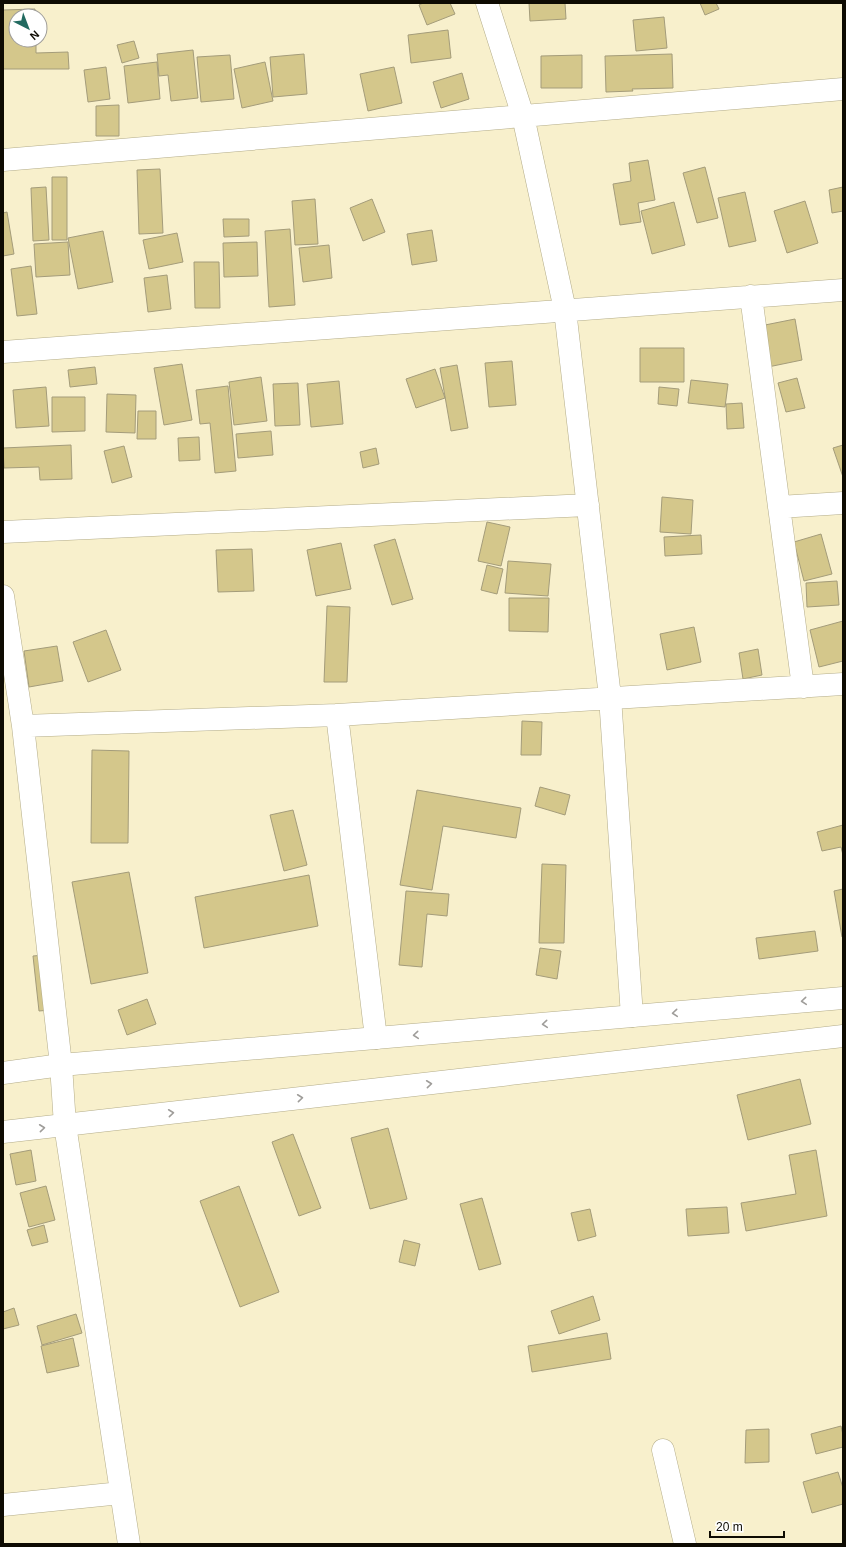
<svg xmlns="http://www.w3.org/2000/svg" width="846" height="1547" font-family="Helvetica,sans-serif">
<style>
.building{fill:#d4c78b;stroke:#a49c7a}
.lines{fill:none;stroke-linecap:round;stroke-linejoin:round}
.minor-casing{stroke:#b3ac89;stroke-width:23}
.major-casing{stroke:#b3ac89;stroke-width:23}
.minor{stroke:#fff;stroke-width:22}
.major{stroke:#fff;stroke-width:22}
.oneway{stroke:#9f9d9a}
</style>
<rect width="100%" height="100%" fill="#f8f0cc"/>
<path class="building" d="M 423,3 L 450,3 L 455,14 L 427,25 L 419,5 Z
M 529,3 L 565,3 L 566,19 L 530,21 Z
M 700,3 L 716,3 L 719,9 L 705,15 Z
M 35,9 L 35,16 L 16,16 L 16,40 L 36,40 L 36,53 L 68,52 L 69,69 L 3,69 L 3,10 Z
M 664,17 L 667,48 L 636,51 L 633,20 Z
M 448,30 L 451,58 L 411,63 L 408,35 Z
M 134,41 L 139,58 L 122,63 L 117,45 Z
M 193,50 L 198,98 L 171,101 L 168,75 L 159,76 L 157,54 Z
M 304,54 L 307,94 L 273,97 L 270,57 Z
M 672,54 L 673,88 L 632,89 L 633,91 L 606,92 L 605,56 Z
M 230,55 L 234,99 L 201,102 L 197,57 Z
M 582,55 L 582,88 L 541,88 L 541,56 Z
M 157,62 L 160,99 L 128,103 L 124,66 Z
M 265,62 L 273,101 L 242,108 L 234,69 Z
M 106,67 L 110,99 L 88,102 L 84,70 Z
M 394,67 L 402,103 L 368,111 L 360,74 Z
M 462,73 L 469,99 L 441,108 L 433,82 Z
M 119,105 L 119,136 L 96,136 L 96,106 Z
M 648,160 L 655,200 L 638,203 L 641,222 L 620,225 L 613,184 L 631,181 L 629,163 Z
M 705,167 L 718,218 L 697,223 L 683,173 Z
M 160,169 L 163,233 L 139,234 L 137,170 Z
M 52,177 L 67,177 L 67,240 L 52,240 Z
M 46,187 L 49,240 L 33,241 L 31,188 Z
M 843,187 L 843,211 L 832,213 L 829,190 Z
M 745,192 L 756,241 L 729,247 L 718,198 Z
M 315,199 L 318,244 L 295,245 L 292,201 Z
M 372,199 L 385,232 L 363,241 L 350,208 Z
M 805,201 L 818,243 L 787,253 L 774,211 Z
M 674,202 L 685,245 L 652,254 L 641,211 Z
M 7,212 L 14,254 L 3,256 L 3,213 Z
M 223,219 L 249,219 L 249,236 L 224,237 Z
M 290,229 L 295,305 L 269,307 L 265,231 Z
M 432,230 L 437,261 L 412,265 L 407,234 Z
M 103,231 L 113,282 L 78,289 L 68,238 Z
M 177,233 L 183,262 L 149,269 L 143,240 Z
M 68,242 L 70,275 L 36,277 L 34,244 Z
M 257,242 L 258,276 L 224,277 L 223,243 Z
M 329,245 L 332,278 L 303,282 L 299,248 Z
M 194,262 L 219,262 L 220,308 L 195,308 Z
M 31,266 L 37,314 L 17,316 L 11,269 Z
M 167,275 L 171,309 L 148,312 L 144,278 Z
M 795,319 L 802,360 L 768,367 L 760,326 Z
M 640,348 L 684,348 L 684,382 L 640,382 Z
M 512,361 L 516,405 L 489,407 L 485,363 Z
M 182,364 L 192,420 L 164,425 L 154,368 Z
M 457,365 L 468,428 L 451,431 L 440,368 Z
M 95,367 L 97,384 L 70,387 L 68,370 Z
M 435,369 L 445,398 L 416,408 L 406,379 Z
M 261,377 L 267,421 L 234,425 L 229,382 Z
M 797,378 L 805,408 L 786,412 L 778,383 Z
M 691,380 L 728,384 L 725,407 L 688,403 Z
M 339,381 L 343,424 L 311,427 L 307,384 Z
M 298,383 L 300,425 L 275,426 L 273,384 Z
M 228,386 L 236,471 L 215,473 L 210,423 L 200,424 L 196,390 Z
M 46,387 L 49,426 L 16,428 L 13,390 Z
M 659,387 L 679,389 L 677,406 L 658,404 Z
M 107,394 L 136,395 L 135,433 L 106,432 Z
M 52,397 L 85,397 L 85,431 L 52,432 Z
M 742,403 L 744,428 L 727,429 L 726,404 Z
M 138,411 L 156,411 L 156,439 L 137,439 Z
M 271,431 L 273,455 L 238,458 L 236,434 Z
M 199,437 L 200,460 L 179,461 L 178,438 Z
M 71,445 L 72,479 L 40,480 L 39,467 L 4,468 L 3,448 Z
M 843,445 L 843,477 L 833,448 Z
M 124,446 L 132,477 L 112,483 L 104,451 Z
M 376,448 L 379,464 L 363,468 L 360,452 Z
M 662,497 L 693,500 L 691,534 L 660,532 Z
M 487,522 L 510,527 L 501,566 L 478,561 Z
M 821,534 L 832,574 L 804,581 L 794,542 Z
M 701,535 L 702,554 L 665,556 L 664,537 Z
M 395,539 L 413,599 L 392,605 L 374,545 Z
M 341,543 L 351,589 L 316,596 L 307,550 Z
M 252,549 L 254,591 L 218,592 L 216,550 Z
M 508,561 L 551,564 L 548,596 L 505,593 Z
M 487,565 L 503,569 L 497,594 L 481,590 Z
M 837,581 L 839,605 L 807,607 L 806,583 Z
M 509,598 L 549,598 L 548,632 L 509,631 Z
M 327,606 L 350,607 L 347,682 L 324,682 Z
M 843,621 L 843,661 L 819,667 L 810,630 Z
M 694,627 L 701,662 L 667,670 L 660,634 Z
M 106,630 L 121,670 L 88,682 L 73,642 Z
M 57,646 L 63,681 L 29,687 L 24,651 Z
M 758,649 L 762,675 L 743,679 L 739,653 Z
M 522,721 L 542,722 L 541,755 L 521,755 Z
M 92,750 L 129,751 L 128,843 L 91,843 Z
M 540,787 L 570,795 L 565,815 L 535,806 Z
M 417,790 L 521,808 L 516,838 L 443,826 L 432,890 L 400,885 Z
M 293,810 L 307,865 L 284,871 L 270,815 Z
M 843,825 L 843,855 L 841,847 L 822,851 L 817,832 Z
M 542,864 L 566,865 L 564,943 L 539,943 Z
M 129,872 L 148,973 L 91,984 L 72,882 Z
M 309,875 L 318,926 L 204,948 L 195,897 Z
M 843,889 L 843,937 L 842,937 L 834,891 Z
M 406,891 L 449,894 L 447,916 L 427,914 L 422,967 L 399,965 Z
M 815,931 L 818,951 L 759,959 L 756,938 Z
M 540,948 L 561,951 L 557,979 L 536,975 Z
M 56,954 L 61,1009 L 39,1011 L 33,956 Z
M 147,999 L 156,1024 L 127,1035 L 118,1010 Z
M 800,1079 L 811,1124 L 748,1140 L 737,1095 Z
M 388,1128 L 407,1199 L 370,1209 L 351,1138 Z
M 293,1134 L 321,1208 L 299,1216 L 272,1142 Z
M 31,1150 L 36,1181 L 16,1185 L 10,1154 Z
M 816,1150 L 827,1216 L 746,1231 L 741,1203 L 796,1194 L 789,1155 Z
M 46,1186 L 55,1220 L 29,1227 L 20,1193 Z
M 239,1186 L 279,1292 L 240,1307 L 200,1201 Z
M 482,1198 L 501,1264 L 479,1270 L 460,1204 Z
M 727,1207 L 729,1233 L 688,1236 L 686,1209 Z
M 590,1209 L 596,1236 L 578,1241 L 571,1213 Z
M 44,1225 L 48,1242 L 32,1246 L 27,1230 Z
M 404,1240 L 420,1244 L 415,1266 L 399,1262 Z
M 593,1296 L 600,1320 L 559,1334 L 551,1311 Z
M 14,1308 L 19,1325 L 3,1329 L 3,1312 Z
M 76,1314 L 82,1333 L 42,1345 L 37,1326 Z
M 607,1333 L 611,1359 L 532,1372 L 528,1346 Z
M 73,1338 L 79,1366 L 47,1373 L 41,1346 Z
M 841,1426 L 843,1435 L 843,1447 L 816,1454 L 811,1434 Z
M 769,1429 L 769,1462 L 745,1463 L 746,1430 Z
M 838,1472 L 843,1488 L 843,1504 L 812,1513 L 803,1482 Z"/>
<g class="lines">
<defs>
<path id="minor" d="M 487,3 L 523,116 L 565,310 L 610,697 L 632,1016
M 3,160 L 843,89
M 751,296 L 803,687
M 3,352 L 843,290
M 779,507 L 843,503
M 3,532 L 588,505
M 3,596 L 23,726 L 61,1065 L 65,1125 L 129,1544
M 337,715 L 376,1038
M 23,726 L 337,715 L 843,684
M 663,1450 L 685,1544
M 3,1505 L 121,1493"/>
<path id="major" d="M 3,1073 L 61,1065 L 843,998
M 3,1132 L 843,1036"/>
</defs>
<use href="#minor" class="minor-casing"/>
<use href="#major" class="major-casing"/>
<use href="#minor" class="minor"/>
<use href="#major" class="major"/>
</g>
<defs><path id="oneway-chevron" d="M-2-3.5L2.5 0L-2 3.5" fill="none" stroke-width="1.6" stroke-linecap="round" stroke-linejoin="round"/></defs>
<g class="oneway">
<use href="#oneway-chevron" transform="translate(804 1001) rotate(175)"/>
<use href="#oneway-chevron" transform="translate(675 1013) rotate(175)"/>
<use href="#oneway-chevron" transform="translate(545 1024) rotate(175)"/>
<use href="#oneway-chevron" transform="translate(416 1035) rotate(175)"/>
<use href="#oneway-chevron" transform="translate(429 1084) rotate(-6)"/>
<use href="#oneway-chevron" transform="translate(300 1098) rotate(-6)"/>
<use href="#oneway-chevron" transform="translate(171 1113) rotate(-6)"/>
<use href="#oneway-chevron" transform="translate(42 1128) rotate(-6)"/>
</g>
<rect width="846" height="1547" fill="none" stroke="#0e0b02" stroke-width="8"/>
<g transform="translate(28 28) rotate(138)"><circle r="19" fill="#ffffff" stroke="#9f9d9a"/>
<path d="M0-3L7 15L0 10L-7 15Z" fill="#226a60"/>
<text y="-6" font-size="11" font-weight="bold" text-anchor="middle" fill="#0e0b02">N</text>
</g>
<path d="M710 1531v6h74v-6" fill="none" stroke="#0e0b02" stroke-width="2"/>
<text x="716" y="1531" font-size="12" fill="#0e0b02" stroke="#ffffff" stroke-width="3" paint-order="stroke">20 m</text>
</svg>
